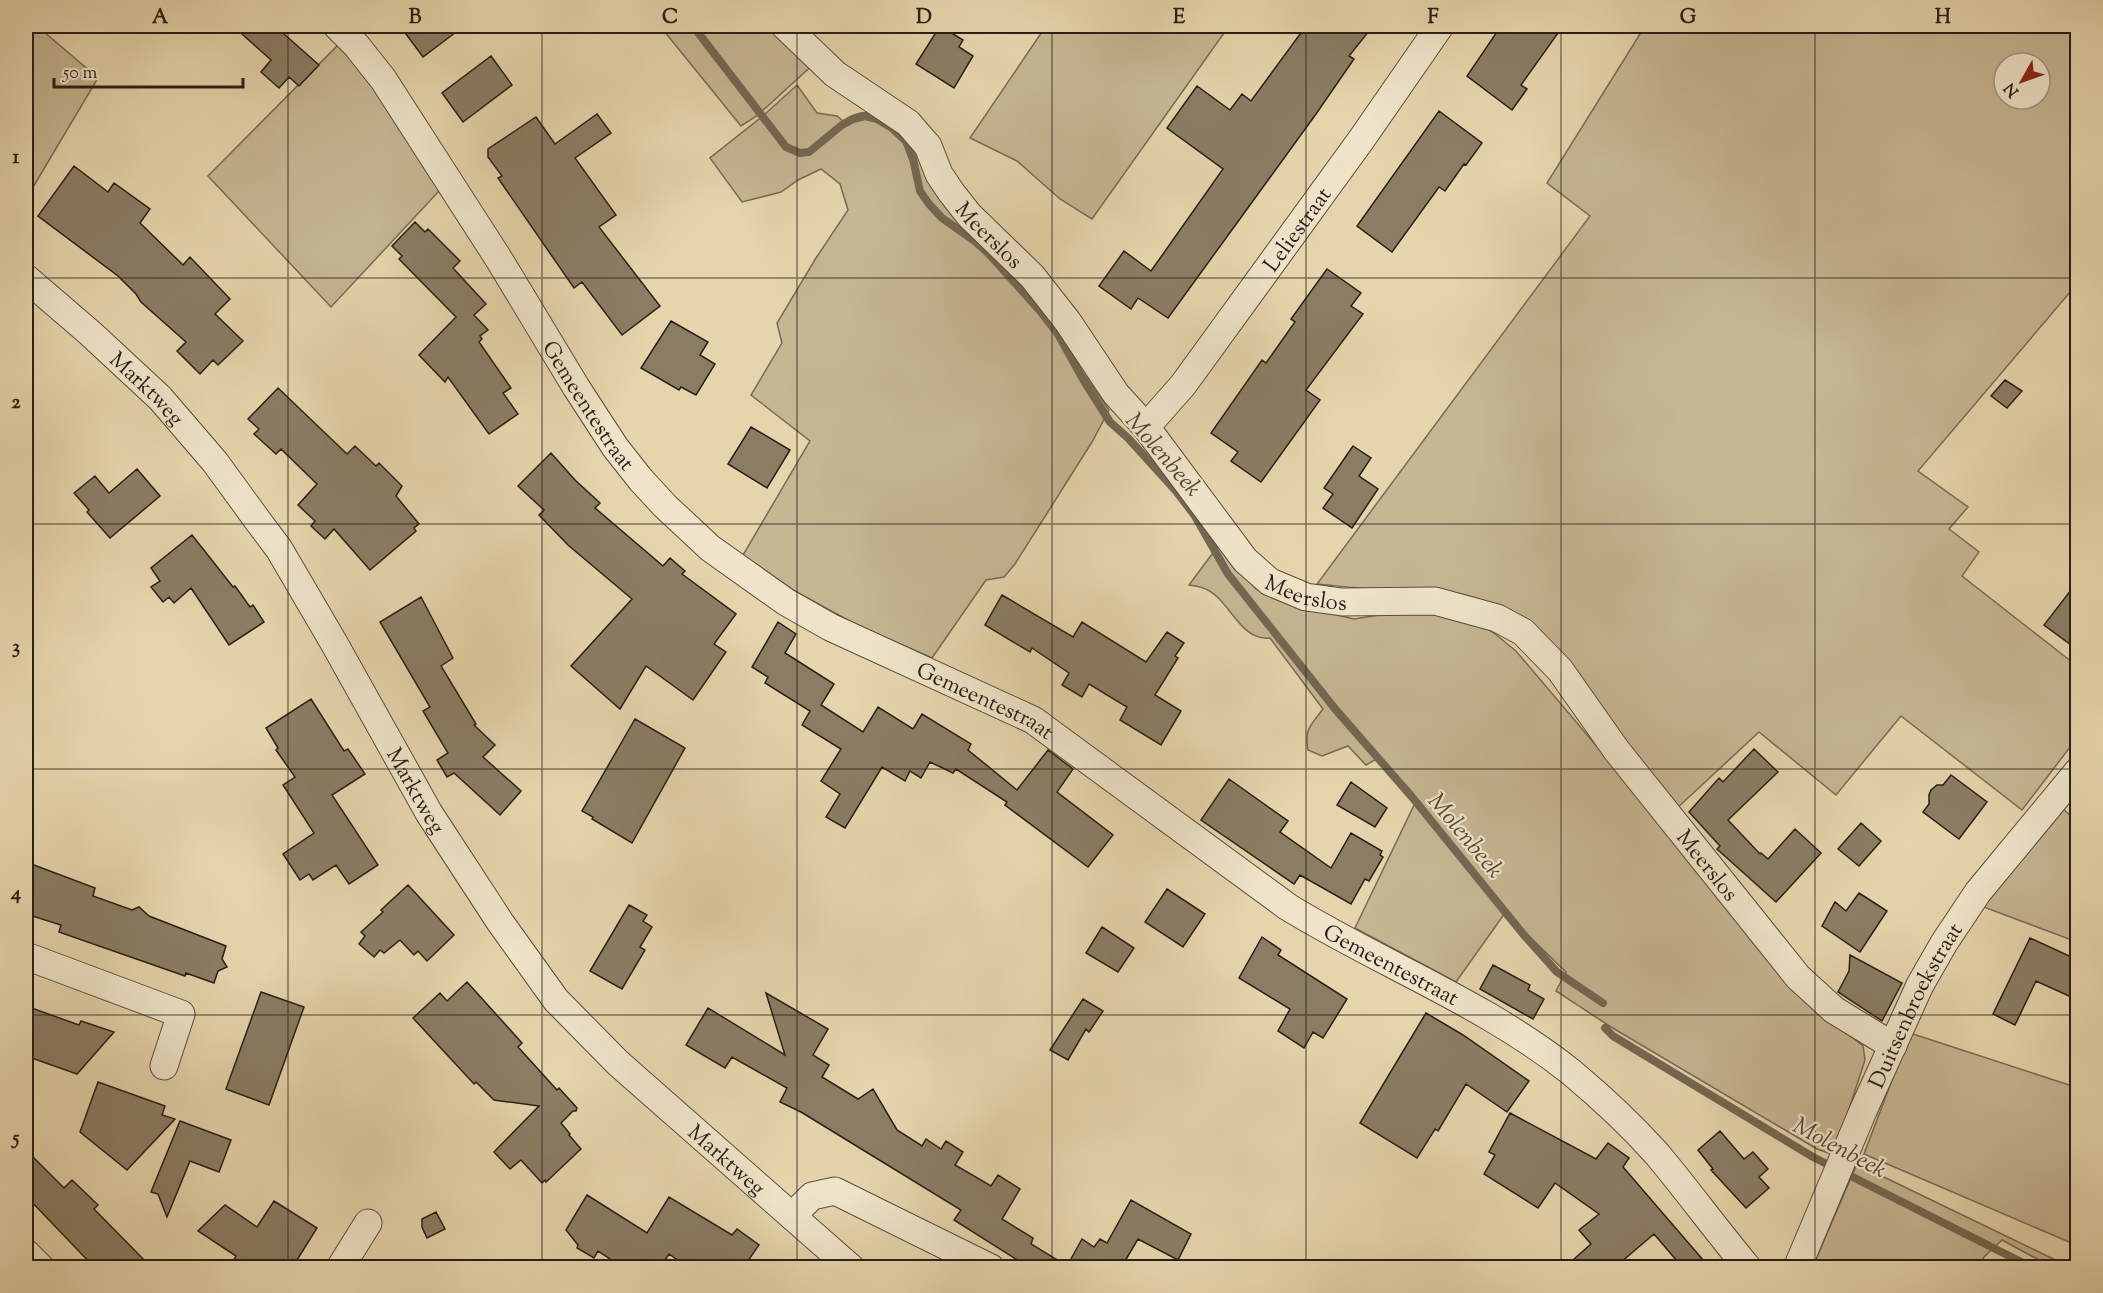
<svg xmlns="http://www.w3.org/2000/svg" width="2103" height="1293" font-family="'Sorts Mill Goudy',serif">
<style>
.green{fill:#c6b693;stroke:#786a55;stroke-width:1.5;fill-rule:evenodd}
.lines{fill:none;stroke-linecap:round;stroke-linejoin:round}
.stream{stroke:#746752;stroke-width:8}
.building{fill:#8b7d64;stroke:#291e17;stroke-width:1.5}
.minor-casing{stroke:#584c3c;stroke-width:29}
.minor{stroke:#efe4c9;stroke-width:27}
.grid{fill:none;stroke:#291e17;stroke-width:1.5;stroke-opacity:0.55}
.labels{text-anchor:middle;stroke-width:4.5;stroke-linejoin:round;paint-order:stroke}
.street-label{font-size:22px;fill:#291e17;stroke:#efe4c9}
.water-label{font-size:24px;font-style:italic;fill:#554839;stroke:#efe4c9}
.neatline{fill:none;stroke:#291e17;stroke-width:2}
.grid-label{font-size:20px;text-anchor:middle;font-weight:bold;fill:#291e17}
</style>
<rect width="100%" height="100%" fill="#e6d5ac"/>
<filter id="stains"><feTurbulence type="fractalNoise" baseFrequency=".00333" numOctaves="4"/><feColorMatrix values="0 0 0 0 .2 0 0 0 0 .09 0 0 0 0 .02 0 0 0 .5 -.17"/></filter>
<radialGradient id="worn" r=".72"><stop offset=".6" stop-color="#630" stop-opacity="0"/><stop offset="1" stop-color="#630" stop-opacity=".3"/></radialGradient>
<path class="green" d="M 26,26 L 37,26 L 98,78 L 26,199 Z
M 660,26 L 779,26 L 817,61 L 758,115 L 741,126 Z
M 1046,26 L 1229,26 L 1092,219 L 1060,199 L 1017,161 L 970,138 Z
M 1645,26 L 2077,26 L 2077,284 L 1918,471 L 1968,507 L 1949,529 L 1979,552 L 1962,576 L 2077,666 L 2077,738 L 2022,810 L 1901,716 L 1836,795 L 1759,732 L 1675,810 L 1498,607 C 1461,588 1424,589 1383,589 C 1361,589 1339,586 1317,584 L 1590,216 L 1547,183 ZM 2004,63 L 2040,63 L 2040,99 L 2004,99 Z
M 339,44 L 372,86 L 440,190 L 331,307 L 208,176 Z
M 797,85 L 817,113 L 837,116 L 843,121 C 864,106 877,113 898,124 L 994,254 L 1029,294 L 1109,410 L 1092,442 L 1015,564 L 1004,577 L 986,580 L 932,658 L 855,624 L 795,591 L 743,555 L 810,441 L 751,395 L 782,343 L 777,323 L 816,258 L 848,210 L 840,184 L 821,169 L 798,180 L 781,192 L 742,202 L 710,158 L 764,115 Z
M 1218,546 L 1223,549 L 1256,589 L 1290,604 L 1354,619 L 1410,610 L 1461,613 L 1494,633 L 1516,651 L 1820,1010 L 1863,1046 L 1865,1060 L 1834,1155 L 1817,1149 L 1611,1027 L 1556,991 L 1566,972 L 1505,913 L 1456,982 L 1355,928 L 1415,803 L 1378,758 L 1366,765 L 1348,746 L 1322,756 L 1308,750 C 1304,729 1311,725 1323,709 L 1270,638 C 1238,641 1230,597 1203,588 C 1199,586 1194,586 1189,585 Z
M 2063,809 L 2077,821 L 2077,942 L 1981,906 Z
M 1910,1033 L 2069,1085 L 2077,1082 L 2077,1241 L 2069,1242 L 1864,1154 Z
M 1857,1164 L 2070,1267 L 2052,1267 L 2002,1240 L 1984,1257 L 1979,1267 L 1815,1267 L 1816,1259 Z"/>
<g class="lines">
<path class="stream" d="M 693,26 L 786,147 L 800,153 L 809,152 L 842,125 L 853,119 L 865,116 L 877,119 L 892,128 L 906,141 L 913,159 L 920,191 L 929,204 L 942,218 L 976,242 L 990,255 L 1041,312 L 1058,334 L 1084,381 L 1110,422 L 1128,438 L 1176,491 L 1195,516 L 1228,574 L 1336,710 L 1412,797 L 1523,934 L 1557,972 L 1603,1003
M 1605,1028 L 1613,1036 L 1813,1157 L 2033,1268"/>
</g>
<path class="building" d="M 233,26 L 275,26 L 319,65 L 299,86 L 289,77 L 279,88 L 261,72 L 271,60 Z
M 400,26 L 464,26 L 423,57 Z
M 940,26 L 963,40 L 959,47 L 973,56 L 954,88 L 916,64 Z
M 1306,26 L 1373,26 L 1349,56 L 1354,59 L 1316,114 L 1168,318 L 1138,298 L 1131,309 L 1099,286 L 1124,251 L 1151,271 L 1223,169 L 1167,128 L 1197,86 L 1230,110 L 1242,94 L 1251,101 Z
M 1501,26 L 1563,26 L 1521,85 L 1527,89 L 1512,110 L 1467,76 Z
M 491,56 L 512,85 L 463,122 L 442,93 Z
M 1439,111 L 1482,143 L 1466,165 L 1464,164 L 1445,191 L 1439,187 L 1392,252 L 1357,226 Z
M 597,114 L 611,133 L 575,158 L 616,215 L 599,227 L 660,306 L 622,335 L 582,282 L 574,288 L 498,178 L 502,176 L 488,157 L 488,149 L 536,117 L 555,144 Z
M 74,166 L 108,192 L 114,183 L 150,209 L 140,223 L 183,265 L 190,257 L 230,299 L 215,314 L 243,341 L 218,365 L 213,360 L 200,374 L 177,351 L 186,342 L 141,302 L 136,294 L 118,276 L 38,216 Z
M 415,222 L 425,232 L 428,229 L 460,261 L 453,268 L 486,304 L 474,315 L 488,330 L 480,336 L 482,339 L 479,342 L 511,388 L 503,393 L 518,414 L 489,434 L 448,377 L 445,382 L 419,355 L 456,317 L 399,259 L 402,256 L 392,246 Z
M 1327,269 L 1361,293 L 1351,306 L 1363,314 L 1306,390 L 1320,400 L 1261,482 L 1231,461 L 1238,452 L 1211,433 L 1262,360 L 1266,363 L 1295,322 L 1291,319 Z
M 671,321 L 708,342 L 700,355 L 715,364 L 696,395 L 681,387 L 679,390 L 641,368 Z
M 2005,380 L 2022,391 L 2007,408 L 1991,396 Z
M 278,388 L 347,454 L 355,446 L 376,466 L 379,463 L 402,486 L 396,496 L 419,524 L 414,528 L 416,531 L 370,570 L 334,529 L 325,539 L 311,526 L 315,521 L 298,505 L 317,484 L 281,449 L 276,454 L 254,434 L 259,429 L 248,419 Z
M 751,427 L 790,450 L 767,488 L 728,464 Z
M 1353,446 L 1371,458 L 1359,476 L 1378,489 L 1352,528 L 1323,508 L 1333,494 L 1324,488 Z
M 551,453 L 575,480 L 600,503 L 595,508 L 663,566 L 670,558 L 685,571 L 682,574 L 736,614 L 714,644 L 726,652 L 693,700 L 646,666 L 620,709 L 571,666 L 632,599 L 568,545 L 539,515 L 544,510 L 518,486 Z
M 137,469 L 160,496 L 110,538 L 87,512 L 89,510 L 74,493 L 95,476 L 109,493 Z
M 192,535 L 233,587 L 235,586 L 250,607 L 253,605 L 264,622 L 229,645 L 191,588 L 174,603 L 169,597 L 163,602 L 151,587 L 160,581 L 151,568 Z
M 2078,581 L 2078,650 L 2044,625 Z
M 1002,595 L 1073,637 L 1082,622 L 1146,662 L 1167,632 L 1184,643 L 1175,656 L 1178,658 L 1155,695 L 1181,711 L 1161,745 L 1120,720 L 1127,707 L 1089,684 L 1082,697 L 1062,685 L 1069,673 L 1032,648 L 1030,652 L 985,625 Z
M 421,597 L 453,658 L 441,666 L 476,724 L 474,725 L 495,745 L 483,757 L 521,791 L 500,815 L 454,773 L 447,777 L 437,760 L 448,753 L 423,711 L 430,707 L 380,622 Z
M 778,622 L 796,634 L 785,653 L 834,684 L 821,705 L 863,732 L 878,707 L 913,729 L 922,714 L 971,744 L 968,750 L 1017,790 L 1048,750 L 1073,769 L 1057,792 L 1113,835 L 1088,867 L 1005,805 L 1007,802 L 956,769 L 953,773 L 930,762 L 921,778 L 910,771 L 905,781 L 882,767 L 845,828 L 826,817 L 840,794 L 821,781 L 841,749 L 802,725 L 810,711 L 765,683 L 768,677 L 752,667 Z
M 311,699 L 344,751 L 348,749 L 365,774 L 332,795 L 378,865 L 349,884 L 336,865 L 313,880 L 309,874 L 300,880 L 283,854 L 314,833 L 283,785 L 295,777 L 276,750 L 278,748 L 266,728 Z
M 635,719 L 685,748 L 632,843 L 592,819 L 593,817 L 582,811 Z
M 1754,749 L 1778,772 L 1728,820 L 1760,854 L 1761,853 L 1768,859 L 1795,829 L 1821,853 L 1776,902 L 1717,849 L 1720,846 L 1689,812 L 1719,778 L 1723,782 Z
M 1951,775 L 1987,802 L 1959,839 L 1923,812 L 1929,804 L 1929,795 L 1931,790 L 1937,785 L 1943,785 Z
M 1229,779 L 1288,821 L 1280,832 L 1331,868 L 1351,833 L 1382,851 L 1380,855 L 1383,857 L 1369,881 L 1365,879 L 1351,904 L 1300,875 L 1294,884 L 1201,820 Z
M 1351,782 L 1387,808 L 1375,827 L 1337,805 Z
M 1861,823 L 1881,841 L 1859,866 L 1838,849 Z
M 26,862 L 95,888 L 93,896 L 132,910 L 139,907 L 149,916 L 226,946 L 222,959 L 227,967 L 218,971 L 214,983 L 186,973 L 185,976 L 59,932 L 61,925 L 26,914 Z
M 408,885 L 454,935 L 427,961 L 418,951 L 414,955 L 400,940 L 384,953 L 380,950 L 374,957 L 359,944 L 365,936 L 361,932 L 383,912 L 381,910 Z
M 1167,889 L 1205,914 L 1183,947 L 1145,922 Z
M 1859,893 L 1887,911 L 1860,952 L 1822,926 L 1835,902 L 1846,911 Z
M 629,905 L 647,915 L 643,921 L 652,927 L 640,947 L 645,950 L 622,989 L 590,971 Z
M 1102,927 L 1134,948 L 1118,972 L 1086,953 Z
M 1262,937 L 1281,950 L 1278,955 L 1347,999 L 1323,1038 L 1313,1032 L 1304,1048 L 1278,1031 L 1290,1009 L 1239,978 Z
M 2030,938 L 2078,960 L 2078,1000 L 2036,981 L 2015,1025 L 1993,1014 Z
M 1850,955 L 1902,983 L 1882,1021 L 1838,992 L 1849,971 Z
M 1493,965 L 1530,985 L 1528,990 L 1544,999 L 1533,1019 L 1480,989 Z
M 467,982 L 522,1043 L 518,1047 L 557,1090 L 559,1088 L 577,1108 L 576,1111 L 573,1111 L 561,1123 L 570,1134 L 569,1135 L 581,1149 L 546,1182 L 545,1180 L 542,1183 L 521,1160 L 510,1169 L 494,1152 L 539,1106 L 494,1100 L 476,1082 L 474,1084 L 413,1018 L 440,993 L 447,1001 Z
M 261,992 L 304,1007 L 269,1105 L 226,1089 Z
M 766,993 L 828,1029 L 813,1055 L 829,1065 L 822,1077 L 858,1099 L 873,1089 L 897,1130 L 922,1146 L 926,1139 L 941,1149 L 946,1141 L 963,1152 L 955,1165 L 991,1186 L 998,1175 L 1020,1189 L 1002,1219 L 1033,1238 L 1031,1244 L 1067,1266 L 1082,1239 L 1094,1247 L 1100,1239 L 1107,1243 L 1131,1200 L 1191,1234 L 1178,1260 L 1138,1239 L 1122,1266 L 1124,1268 L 1016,1268 L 1019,1261 L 954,1220 L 961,1210 L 801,1112 L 780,1102 L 787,1088 L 732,1057 L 725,1068 L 686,1045 L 708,1008 L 785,1055 Z
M 1083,999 L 1103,1011 L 1089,1032 L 1086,1029 L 1068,1060 L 1050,1050 Z
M 26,1006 L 79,1025 L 81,1021 L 114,1032 L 77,1074 L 26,1056 Z
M 1426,1013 L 1463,1035 L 1529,1081 L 1507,1112 L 1466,1084 L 1438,1131 L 1435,1129 L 1417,1158 L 1360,1123 Z
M 98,1082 L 165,1106 L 162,1115 L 175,1119 L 127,1170 L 80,1132 Z
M 1510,1113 L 1596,1159 L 1608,1143 L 1629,1158 L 1623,1167 L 1710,1268 L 1683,1268 L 1654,1234 L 1614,1268 L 1564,1268 L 1591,1244 L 1579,1230 L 1599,1214 L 1555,1183 L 1538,1208 L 1484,1174 L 1495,1155 L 1489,1152 Z
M 180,1121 L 231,1140 L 219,1172 L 190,1161 L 167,1217 L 158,1194 L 151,1192 Z
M 1720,1131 L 1744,1159 L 1753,1152 L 1768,1169 L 1759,1177 L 1769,1188 L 1746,1208 L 1711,1170 L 1713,1169 L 1698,1150 Z
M 26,1150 L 64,1188 L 72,1180 L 98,1205 L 94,1209 L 152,1268 L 95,1268 L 26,1196 Z
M 587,1195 L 647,1233 L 669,1197 L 732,1235 L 737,1229 L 759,1245 L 743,1268 L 689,1268 L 669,1254 L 660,1268 L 624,1268 L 598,1251 L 594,1258 L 577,1248 L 578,1245 L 566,1230 Z
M 274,1201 L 317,1228 L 292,1268 L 229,1268 L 236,1256 L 198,1231 L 225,1205 L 257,1227 Z
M 436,1212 L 445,1229 L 427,1238 L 422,1227 L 422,1219 Z"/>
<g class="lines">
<defs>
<g id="minor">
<path id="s1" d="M 337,26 L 356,45 L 383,79 L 500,261 L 576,387 L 615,447 L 641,480 L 665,506 L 710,548 L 786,602 L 830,627 L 1033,720 L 1288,907 C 1381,964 1486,1004 1571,1072 C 1601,1097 1631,1125 1657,1154 C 1688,1191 1717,1231 1748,1268"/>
<path id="s2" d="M 785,26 L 835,74 L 908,123 L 921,138 L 928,146 L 939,174 L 951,192 L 969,215 L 1032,276 L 1068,322 L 1116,394 L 1146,427 L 1245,560 L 1270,582 L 1306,597 L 1342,602 L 1435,601 L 1497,618 L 1523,632 L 1560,670 L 1617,751 L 1798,977 L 1834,1010 L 1893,1046"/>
<path id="s3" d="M 26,278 L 90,333 L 160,398 L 215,462 L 258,521 L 279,549 L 334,643 L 429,813 L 500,922 L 556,1000 L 618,1063 L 851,1268"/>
<path id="s4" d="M 1146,427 L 1183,385 L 1361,140 L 1440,26"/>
<path d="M 26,956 L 181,1014 L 164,1066"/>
<path d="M 792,1216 L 812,1196 L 835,1191 L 991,1268"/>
<path d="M 26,1253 L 41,1268"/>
<path d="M 340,1268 L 368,1223"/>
<path id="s5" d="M 1797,1268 L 1863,1111 L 1920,985 L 1944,943 L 1978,892 L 2078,771"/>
</g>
</defs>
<use href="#minor" class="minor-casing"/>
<use href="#minor" class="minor"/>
</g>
<path class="grid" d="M 288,26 L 288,1268M 542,26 L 542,1268M 797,26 L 797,1268M 1052,26 L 1052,1268M 1306,26 L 1306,1268M 1561,26 L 1561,1268M 1815,26 L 1815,1268M 26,278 L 2078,278M 26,524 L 2078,524M 26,769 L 2078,769M 26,1015 L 2078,1015"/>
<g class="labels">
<g class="street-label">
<text dy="8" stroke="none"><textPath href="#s4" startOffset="249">Leliestraat</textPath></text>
<text dy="8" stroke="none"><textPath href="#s2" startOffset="297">Meerslos</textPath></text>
<text dy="8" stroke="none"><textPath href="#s3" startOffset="164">Marktweg</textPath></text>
<text dy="8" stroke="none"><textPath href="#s1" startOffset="456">Gemeentestraat</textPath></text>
<text dy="8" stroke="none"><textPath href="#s2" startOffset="783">Meerslos</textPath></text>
<text dy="8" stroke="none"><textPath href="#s1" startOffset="960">Gemeentestraat</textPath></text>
<text dy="8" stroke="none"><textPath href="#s3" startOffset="650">Marktweg</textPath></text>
<text dy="8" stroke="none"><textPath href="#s2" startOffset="1305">Meerslos</textPath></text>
<text dy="8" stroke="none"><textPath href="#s1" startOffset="1446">Gemeentestraat</textPath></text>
<text dy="8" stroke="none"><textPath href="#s5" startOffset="288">Duitsenbroekstraat</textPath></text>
<text dy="8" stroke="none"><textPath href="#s3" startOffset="1136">Marktweg</textPath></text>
</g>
<g class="water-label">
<text transform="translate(1164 454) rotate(49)" y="8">Molenbeek</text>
<text transform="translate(1466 835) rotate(50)" y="8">Molenbeek</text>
<text transform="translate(1840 1147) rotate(28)" y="8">Molenbeek</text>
</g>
</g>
<rect width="2103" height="1293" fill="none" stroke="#e6d5ac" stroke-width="66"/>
<g transform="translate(2022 81) rotate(230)"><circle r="28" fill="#efe4c9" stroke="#a09582" stroke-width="1.5"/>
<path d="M0-4.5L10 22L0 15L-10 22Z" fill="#8f2418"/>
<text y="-9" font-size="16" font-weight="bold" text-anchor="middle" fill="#291e17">N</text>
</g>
<path d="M54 78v9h189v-9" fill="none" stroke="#291e17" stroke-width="3"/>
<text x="63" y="78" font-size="18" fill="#291e17" stroke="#efe4c9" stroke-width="4.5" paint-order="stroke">50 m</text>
<rect x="33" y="33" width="2037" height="1227" class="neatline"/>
<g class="grid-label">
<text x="160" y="23">A</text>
<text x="415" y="23">B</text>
<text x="670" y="23">C</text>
<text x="924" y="23">D</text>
<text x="1179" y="23">E</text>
<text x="1433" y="23">F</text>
<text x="1688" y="23">G</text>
<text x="1943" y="23">H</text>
<text x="16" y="163">1</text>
<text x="16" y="408">2</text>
<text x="16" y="653">3</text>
<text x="16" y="899">4</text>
<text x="16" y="1144">5</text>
</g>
<rect width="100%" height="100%" filter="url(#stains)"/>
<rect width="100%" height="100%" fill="url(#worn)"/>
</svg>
